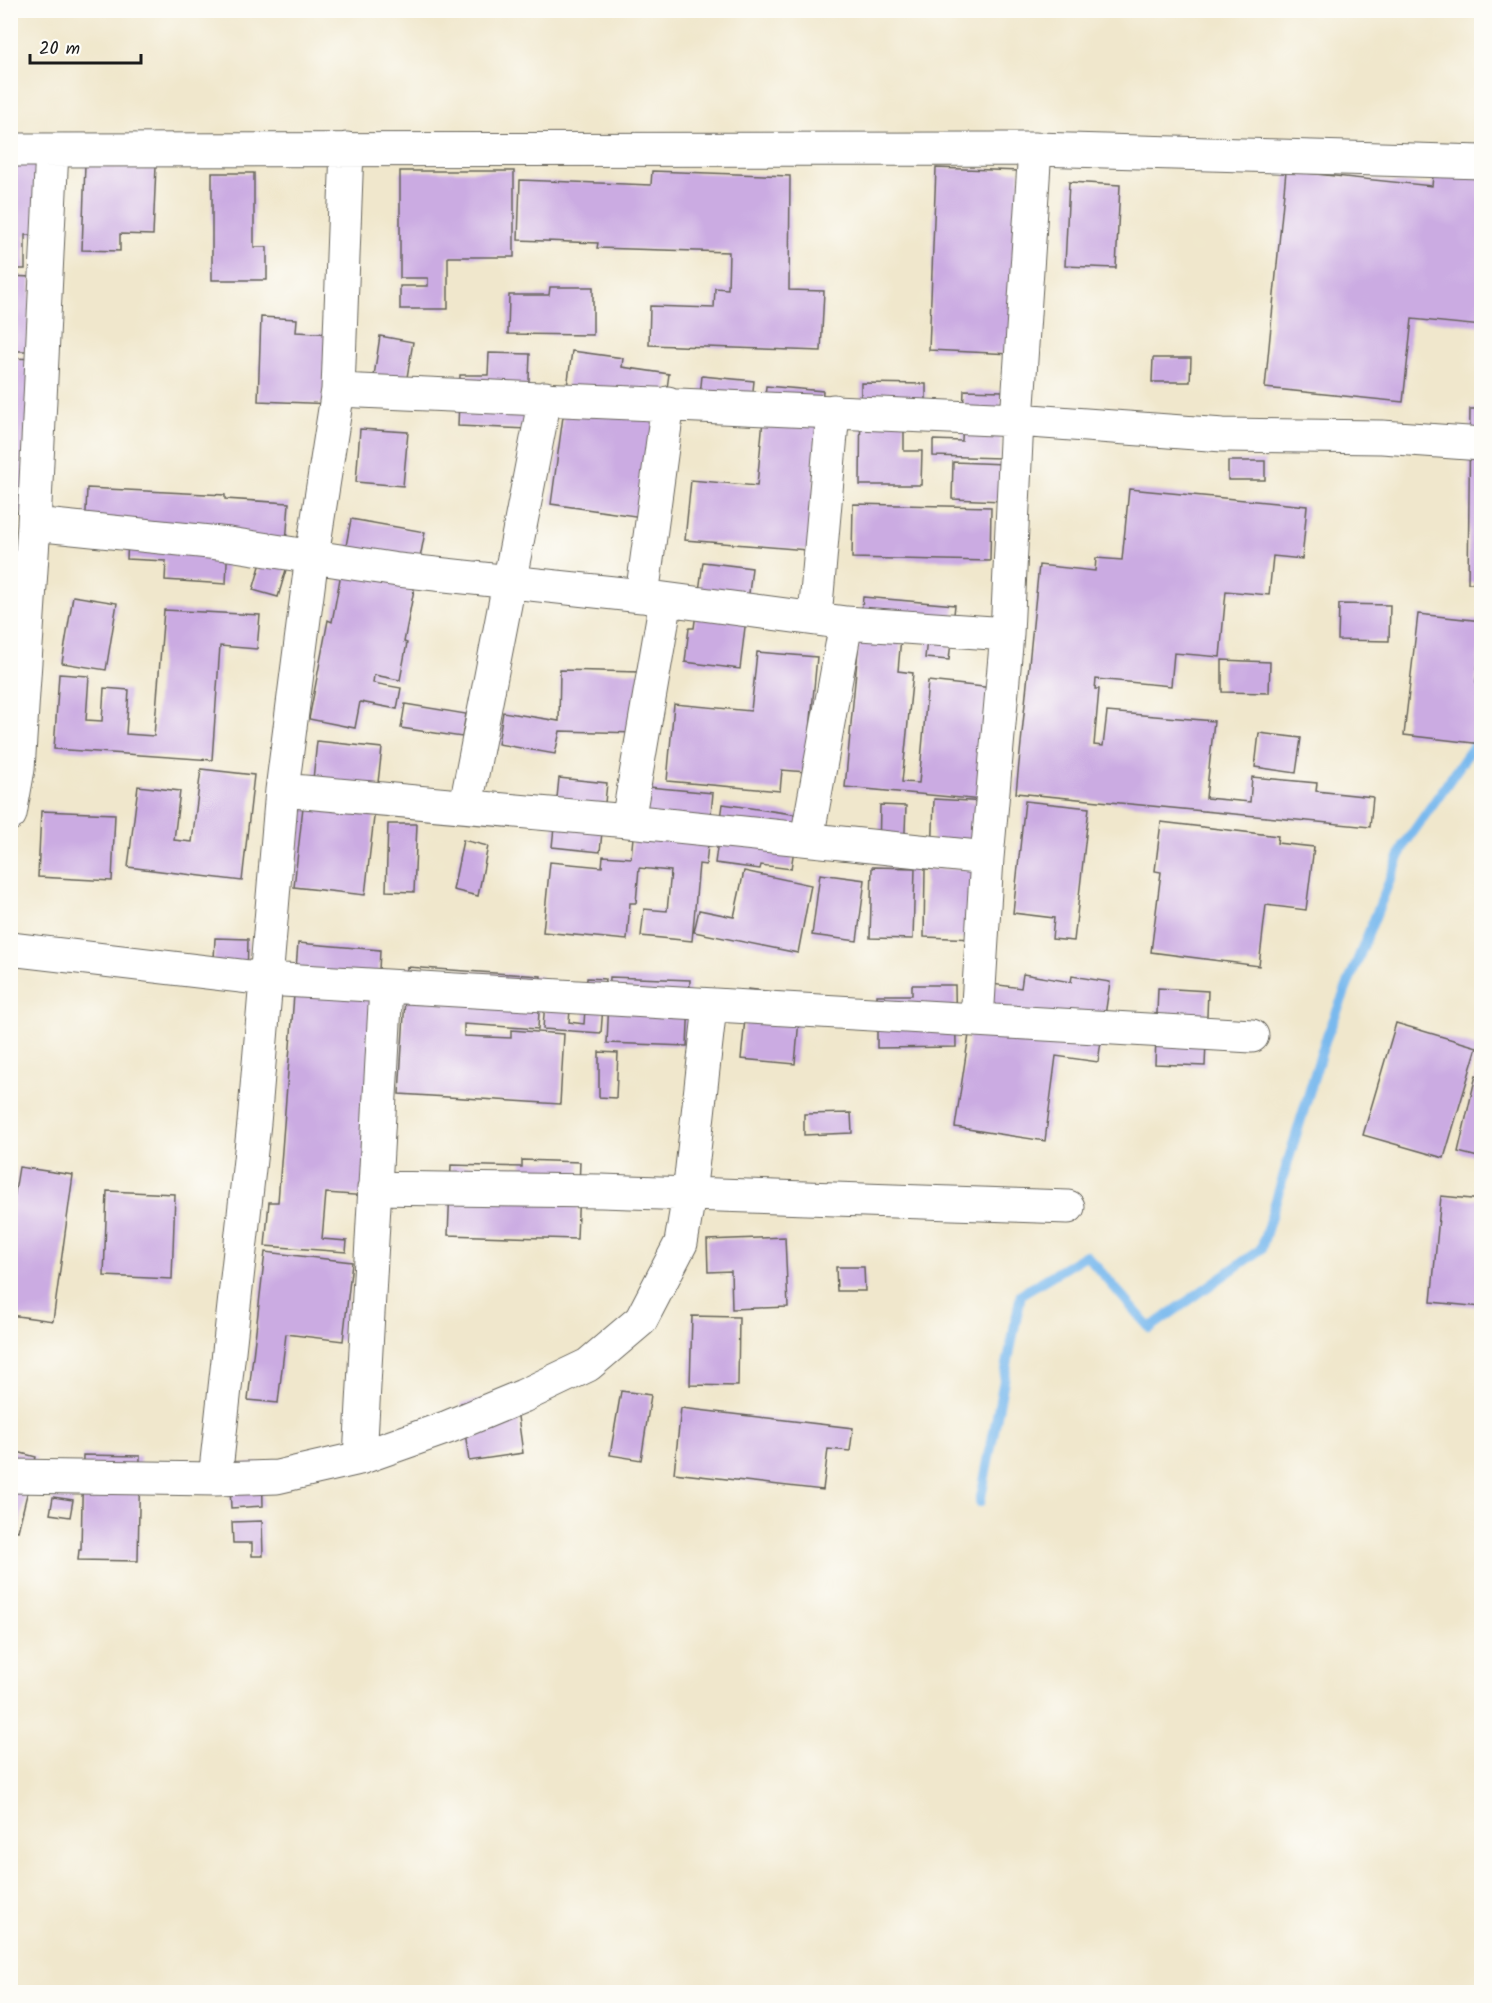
<svg xmlns="http://www.w3.org/2000/svg" width="1492" height="2003" font-family="Kalam,sans-serif">
<style>
.lines{fill:none;stroke-linecap:round;stroke-linejoin:round}
.stream{stroke:#79b9ee;stroke-width:10}
.building{fill:#cbabe2}
.street-casing{stroke:#66635a;stroke-width:35}
.street{stroke:#fff;stroke-width:33}
</style>
<rect width="100%" height="100%" fill="#fdfcf7"/>
<filter id="ink" filterUnits="userSpaceOnUse"><feTurbulence type="fractalNoise" baseFrequency=".0167" numOctaves="2"/><feDisplacementMap in="SourceGraphic" scale="12" xChannelSelector="R" yChannelSelector="G"/><feConvolveMatrix kernelMatrix="1 2 1 2 8 2 1 2 1" color-interpolation-filters="sRGB"/></filter>
<filter id="wash" filterUnits="userSpaceOnUse"><feTurbulence type="fractalNoise" baseFrequency=".008" numOctaves="4" result="noise"/><feDisplacementMap in="SourceGraphic" scale="24" xChannelSelector="R" yChannelSelector="G"/><feGaussianBlur stdDeviation="1.35" result="paint"/><feColorMatrix in="noise" values="0 0 0 0 0 0 0 0 0 0 0 0 0 0 0 0 0 1.4 0 .05"/><feComposite in="paint" operator="in"/></filter>
<g filter="url(#wash)">
<rect width="100%" height="100%" fill="#f0e7cc"/>
<g class="lines">
<path class="stream" d="M 980,1502 L 1021,1294 L 1086,1255 L 1150,1328 L 1261,1249 L 1325,1041 L 1404,845 L 1482,734"/>
</g>
<g id="blocks">
<path class="building" d="M 10,159 L 38,159 L 39,235 L 25,235 L 25,269 L 10,269 Z
M 85,164 L 156,166 L 153,235 L 120,234 L 120,251 L 82,250 Z
M 1434,166 L 1482,171 L 1482,326 L 1412,319 L 1403,402 L 1265,388 L 1286,171 L 1432,186 Z
M 936,168 L 1020,171 L 1012,354 L 929,350 Z
M 400,171 L 514,171 L 514,257 L 448,257 L 448,309 L 400,309 L 400,286 L 428,286 L 428,278 L 400,278 Z
M 652,171 L 790,176 L 789,290 L 824,291 L 821,351 L 649,345 L 650,306 L 714,308 L 715,288 L 728,289 L 729,252 L 597,248 L 598,243 L 518,240 L 520,180 L 651,185 Z
M 212,173 L 254,173 L 254,247 L 267,247 L 267,280 L 212,280 Z
M 1069,182 L 1120,185 L 1116,268 L 1065,266 Z
M 10,276 L 31,277 L 28,351 L 10,351 Z
M 550,287 L 593,287 L 593,335 L 508,334 L 509,295 L 549,295 Z
M 261,317 L 297,319 L 296,332 L 336,334 L 333,404 L 258,401 Z
M 380,336 L 413,342 L 403,401 L 371,396 Z
M 572,351 L 623,358 L 622,367 L 669,374 L 649,518 L 551,504 Z
M 489,353 L 530,354 L 527,429 L 458,426 L 460,375 L 488,375 Z
M 10,358 L 37,359 L 32,513 L 10,512 Z
M 1153,358 L 1191,358 L 1190,382 L 1152,382 Z
M 702,376 L 754,381 L 750,419 L 698,414 Z
M 861,383 L 926,384 L 926,419 L 904,419 L 904,451 L 922,451 L 921,485 L 860,485 Z
M 766,386 L 823,391 L 814,488 L 819,551 L 685,540 L 691,480 L 757,486 Z
M 964,390 L 1002,391 L 1000,458 L 933,456 L 933,440 L 962,441 Z
M 1470,409 L 1482,409 L 1482,583 L 1468,583 Z
M 360,429 L 408,432 L 403,486 L 356,482 Z
M 1228,461 L 1265,461 L 1265,480 L 1228,480 Z
M 953,462 L 1005,464 L 1003,501 L 952,499 Z
M 87,488 L 225,495 L 225,499 L 289,503 L 286,544 L 228,540 L 226,584 L 165,580 L 166,561 L 127,559 L 128,538 L 85,535 Z
M 1129,489 L 1307,506 L 1302,559 L 1273,556 L 1269,595 L 1226,591 L 1220,657 L 1174,653 L 1171,686 L 1096,679 L 1095,689 L 1099,689 L 1094,745 L 1103,746 L 1107,712 L 1214,721 L 1206,798 L 1250,802 L 1252,777 L 1317,783 L 1316,791 L 1373,797 L 1370,827 L 1016,793 L 1039,565 L 1095,571 L 1096,558 L 1122,560 Z
M 853,504 L 991,507 L 990,561 L 852,558 Z
M 351,519 L 425,532 L 404,642 L 407,643 L 400,680 L 374,675 L 373,683 L 401,688 L 397,709 L 360,702 L 355,728 L 309,719 L 328,620 L 332,622 Z
M 265,549 L 290,556 L 278,597 L 253,590 Z
M 703,562 L 752,568 L 740,669 L 685,662 L 689,628 L 694,628 Z
M 73,596 L 117,603 L 106,670 L 62,663 Z
M 863,597 L 955,605 L 949,660 L 925,658 L 927,639 L 901,637 L 898,671 L 913,673 L 902,782 L 919,783 L 928,681 L 993,688 L 982,800 L 845,787 Z
M 1339,604 L 1390,605 L 1389,641 L 1338,640 Z
M 164,610 L 260,615 L 257,649 L 220,646 L 212,760 L 54,749 L 59,674 L 89,676 L 86,720 L 102,721 L 104,688 L 129,690 L 126,734 L 154,736 Z
M 1418,614 L 1482,621 L 1476,683 L 1482,683 L 1482,744 L 1404,735 Z
M 757,652 L 817,657 L 806,772 L 782,770 L 780,791 L 667,781 L 674,704 L 751,711 Z
M 1222,660 L 1270,662 L 1269,693 L 1222,692 Z
M 560,670 L 640,672 L 638,733 L 560,731 L 555,754 L 498,744 L 503,712 L 559,721 Z
M 405,704 L 466,714 L 462,737 L 401,728 Z
M 1259,733 L 1301,738 L 1296,773 L 1255,767 Z
M 317,741 L 382,748 L 365,895 L 294,887 L 303,807 L 310,808 Z
M 201,769 L 254,775 L 242,881 L 128,867 L 138,786 L 180,791 L 174,840 L 192,842 Z
M 559,778 L 607,783 L 600,852 L 552,847 Z
M 638,786 L 713,793 L 706,865 L 699,864 L 692,941 L 641,936 L 644,909 L 667,911 L 671,871 L 639,868 L 636,903 L 630,903 L 627,940 L 543,932 L 550,862 L 602,867 L 603,856 L 631,858 Z
M 934,799 L 987,802 L 984,862 L 932,860 Z
M 1025,801 L 1089,808 L 1074,941 L 1052,939 L 1054,918 L 1013,913 Z
M 723,804 L 799,815 L 791,869 L 761,865 L 760,869 L 715,863 Z
M 880,805 L 906,806 L 904,856 L 879,855 Z
M 41,811 L 115,814 L 112,881 L 38,877 Z
M 1161,822 L 1278,836 L 1277,843 L 1314,847 L 1306,910 L 1266,905 L 1259,966 L 1151,952 L 1161,872 L 1155,871 Z
M 388,824 L 417,824 L 414,892 L 386,891 Z
M 463,840 L 488,846 L 478,896 L 453,890 Z
M 872,867 L 915,868 L 913,939 L 870,938 Z
M 925,869 L 978,869 L 977,939 L 924,937 Z
M 744,871 L 811,885 L 798,953 L 694,932 L 699,910 L 734,917 Z
M 820,874 L 865,880 L 857,941 L 812,935 Z
M 215,938 L 248,939 L 247,982 L 213,981 Z
M 298,943 L 380,950 L 368,1196 L 326,1193 L 322,1239 L 347,1241 L 346,1252 L 265,1246 L 269,1202 L 278,1202 Z
M 407,967 L 541,976 L 538,1029 L 464,1024 L 464,1036 L 511,1038 L 511,1030 L 564,1034 L 560,1104 L 399,1094 Z
M 1023,974 L 1071,982 L 1072,976 L 1110,982 L 1098,1062 L 1056,1056 L 1045,1141 L 955,1127 L 977,982 L 1021,988 Z
M 610,977 L 690,980 L 687,1046 L 607,1043 Z
M 587,978 L 605,979 L 601,1033 L 543,1029 L 546,985 L 572,987 L 569,1022 L 584,1024 Z
M 912,985 L 955,985 L 956,1047 L 877,1048 L 877,995 L 912,995 Z
M 1158,988 L 1208,991 L 1205,1066 L 1155,1064 Z
M 748,989 L 815,996 L 799,1020 L 795,1064 L 741,1059 Z
M 1396,1023 L 1477,1047 L 1444,1158 L 1363,1135 Z
M 599,1052 L 618,1053 L 616,1098 L 599,1097 Z
M 1476,1075 L 1482,1077 L 1482,1158 L 1458,1152 Z
M 851,1113 L 852,1133 L 804,1135 L 804,1114 Z
M 522,1160 L 580,1162 L 577,1239 L 448,1235 L 451,1165 L 522,1167 Z
M 19,1167 L 73,1175 L 53,1321 L 10,1315 L 10,1223 Z
M 107,1191 L 175,1194 L 172,1279 L 104,1276 Z
M 1441,1196 L 1482,1200 L 1482,1307 L 1431,1302 Z
M 785,1237 L 788,1307 L 732,1309 L 731,1271 L 708,1272 L 707,1240 Z
M 265,1252 L 352,1262 L 343,1341 L 286,1334 L 278,1403 L 248,1400 Z
M 836,1267 L 864,1267 L 865,1291 L 837,1291 Z
M 692,1316 L 739,1317 L 738,1386 L 690,1385 Z
M 621,1391 L 651,1395 L 641,1460 L 610,1455 Z
M 515,1395 L 523,1453 L 469,1461 L 461,1403 Z
M 681,1408 L 853,1428 L 850,1451 L 828,1449 L 823,1490 L 674,1473 Z
M 10,1450 L 36,1457 L 18,1531 L 10,1529 Z
M 83,1455 L 140,1456 L 138,1561 L 78,1560 L 79,1550 L 81,1550 Z
M 262,1463 L 263,1506 L 231,1508 L 229,1465 Z
M 53,1497 L 73,1500 L 70,1517 L 50,1514 Z
M 262,1521 L 263,1556 L 252,1556 L 252,1543 L 233,1543 L 232,1522 Z"/>
</g>
</g>
<g filter="url(#ink)">
<use href="#blocks" fill-opacity="0" stroke="#66635a" stroke-width="1.5"/>
<g class="lines">
<defs>
<path id="street" d="M 10,150 L 1035,149 L 1482,162
M 338,390 L 1017,420 L 1223,435 L 1382,437 L 1482,444
M 34,524 L 229,544 L 398,570 L 642,596 L 846,623 L 1007,634
M 642,596 L 668,403
M 815,617 L 833,411
M 282,790 L 628,821 L 987,858
M 466,805 L 545,398
M 10,814 L 18,769 L 34,524 L 52,150
M 628,821 L 666,600
M 807,839 L 846,623
M 10,949 L 266,979 L 1252,1036
M 977,1020 L 987,858 L 1007,634 L 1017,420 L 1035,149
M 374,1188 L 601,1191 L 1068,1207
M 360,1458 L 386,987
M 10,1476 L 215,1479 L 277,1477 L 360,1458 L 448,1427 L 523,1396 L 588,1365 L 641,1320 L 681,1243 L 689,1195 L 710,1006
M 215,1479 L 254,1123 L 282,790 L 312,556 L 338,390 L 347,149"/>
</defs>
<use href="#street" class="street-casing"/>
<use href="#street" class="street"/>
</g>
</g>
<rect width="1492" height="2003" fill="none" stroke="#fdfcf7" stroke-width="36"/>
<path d="M30 54v9h111v-9" fill="none" stroke="#1c1c1c" stroke-width="3"/>
<text x="39" y="54" font-size="18" fill="#1c1c1c" stroke="#fdfcf7" stroke-width="4.5" paint-order="stroke">20 m</text>
</svg>
